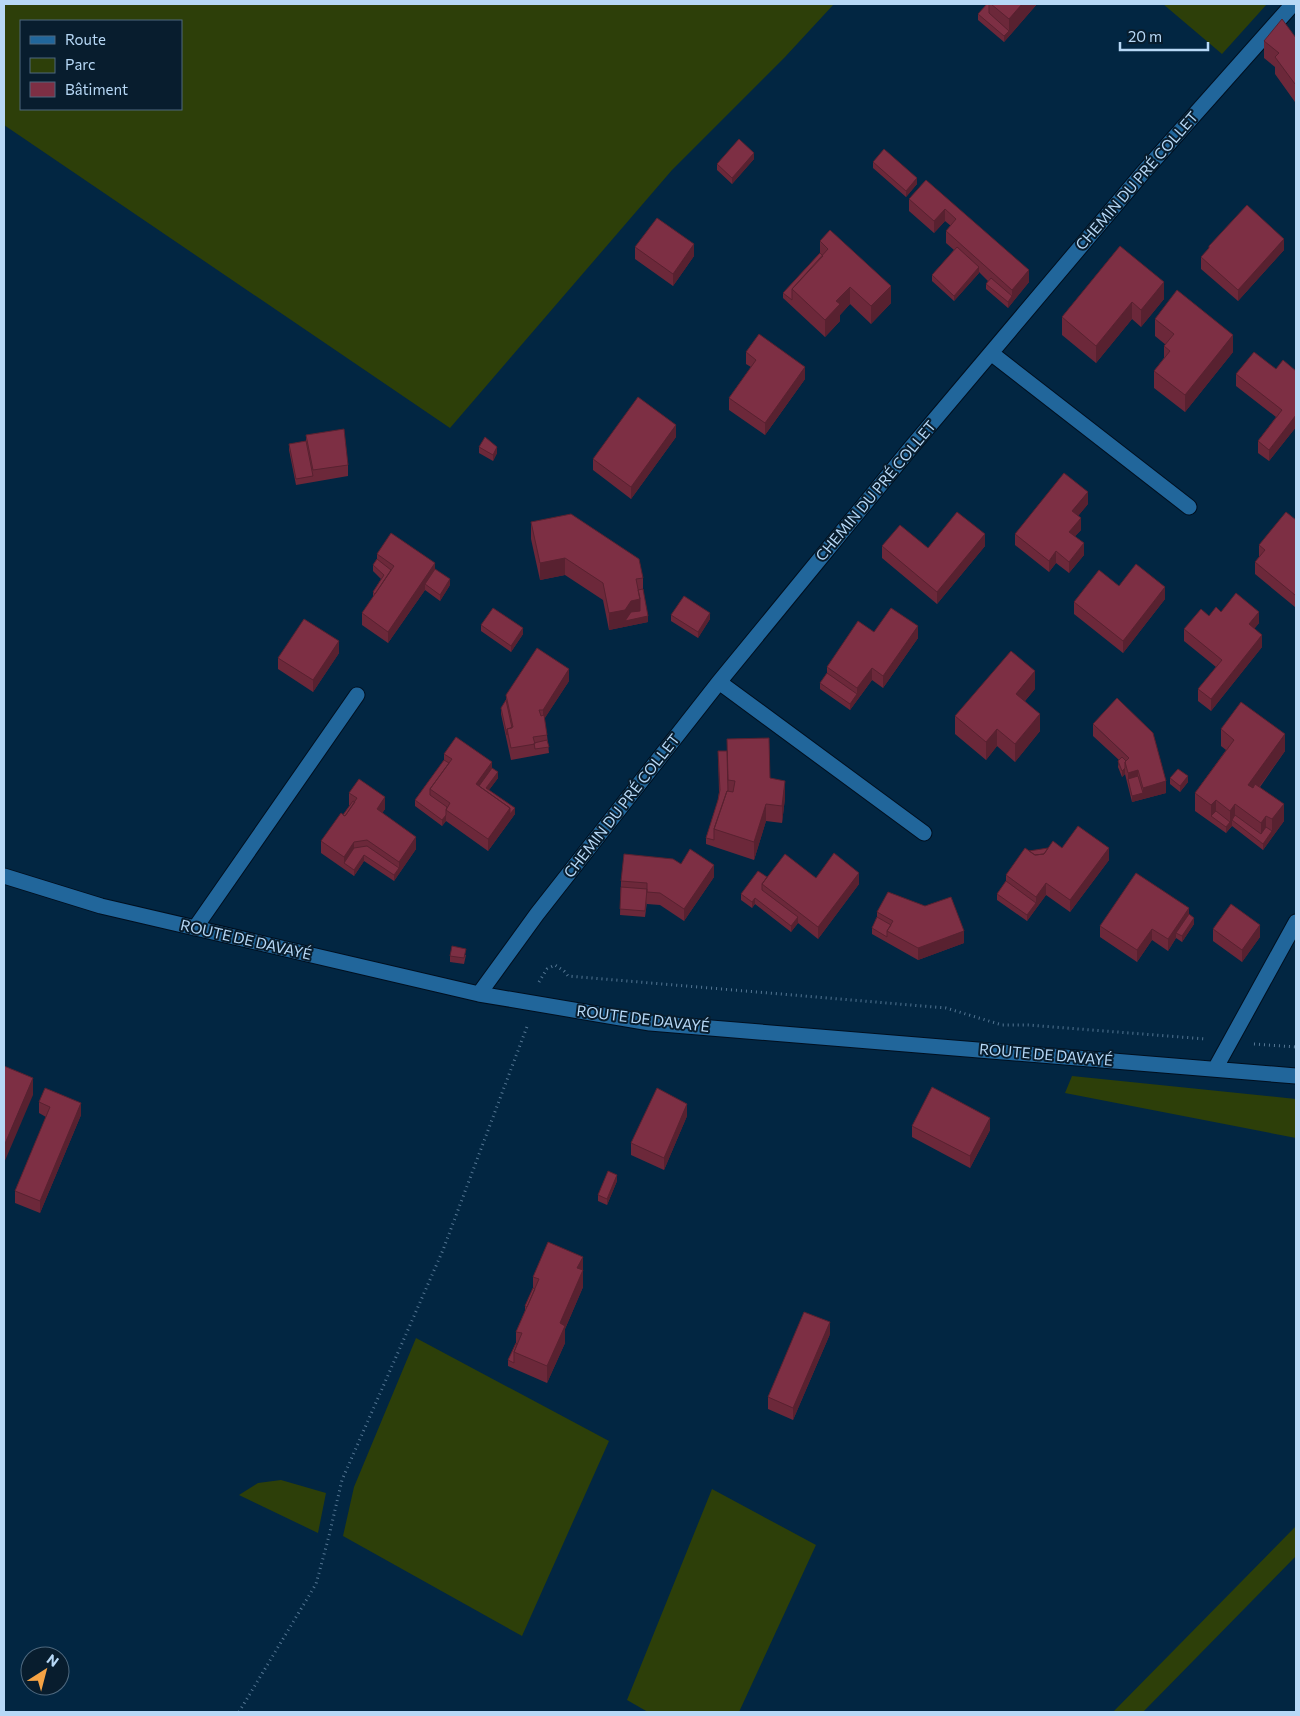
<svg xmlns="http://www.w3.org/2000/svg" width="1300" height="1716" font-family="Commissioner,sans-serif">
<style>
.green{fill:#2d3f09;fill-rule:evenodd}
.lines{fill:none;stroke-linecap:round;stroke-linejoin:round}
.minor-casing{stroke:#000f1f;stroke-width:17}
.path{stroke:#547693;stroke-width:3;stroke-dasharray:1 4;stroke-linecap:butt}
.minor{stroke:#21669b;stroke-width:15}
.wall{fill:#6c283a}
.shaded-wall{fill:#582130}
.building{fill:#7d2f44;stroke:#582130}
.labels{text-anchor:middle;stroke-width:4;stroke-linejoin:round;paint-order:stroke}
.street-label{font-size:15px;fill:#b7d8f6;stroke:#081d2e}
</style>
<rect width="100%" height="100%" fill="#022642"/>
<path class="green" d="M 4,4 L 834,4 L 785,57 L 672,170 L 450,428 L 4,125 ZM 181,21 L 181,109 L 21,109 L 21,21 Z
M 1163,4 L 1267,4 L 1222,54 Z
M 1072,1076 L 1296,1099 L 1296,1138 L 1065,1093 Z
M 416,1338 L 609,1441 L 522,1636 L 343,1536 L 354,1487 Z
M 281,1480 L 326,1493 L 318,1533 L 239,1495 L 258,1483 Z
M 712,1489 L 816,1545 L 739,1712 L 648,1712 L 627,1700 Z
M 1296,1526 L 1296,1556 L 1143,1712 L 1113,1712 Z"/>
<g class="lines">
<defs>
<path id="minor" d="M 991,353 L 1189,507
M 719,682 L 924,833
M 4,876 L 101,906 L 479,994 L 650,1023 L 1296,1076
M 195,928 L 357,695
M 479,994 L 537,914 L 719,682 L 909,450 L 1141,175 L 1293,4
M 1215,1069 L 1296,922"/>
</defs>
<use href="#minor" class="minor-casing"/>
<path class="path" d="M 539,982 L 547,969 L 555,965 L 564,971 L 568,976 L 946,1008 L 1002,1025 L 1028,1025 L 1206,1039
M 1254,1044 L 1296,1047
M 239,1712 L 316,1584 L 329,1536 L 342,1480 L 443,1250 L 528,1024"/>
<use href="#minor" class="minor"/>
</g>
<path class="wall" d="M 987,4 L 1037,4 L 1004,42 L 978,20 L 978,14 Z
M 1296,38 L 1296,101 L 1295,102 L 1275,74 L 1275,67 L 1264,58 L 1264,41 Z
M 754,159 L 732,184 L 717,170 L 717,164 Z
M 873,162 L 917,184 L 906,197 L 873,168 Z
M 926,180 L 1029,282 L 1008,308 L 986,289 L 986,284 L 988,281 L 979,272 L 979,273 L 954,301 L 932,281 L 932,275 L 954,250 L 946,243 L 946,231 L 951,226 L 945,221 L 934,233 L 909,211 L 909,199 Z
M 820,241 L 891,303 L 871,324 L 850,304 L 840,315 L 840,321 L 825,337 L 783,298 L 783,293 L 820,253 Z
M 1120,246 L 1164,299 L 1141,327 L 1132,319 L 1096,363 L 1062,335 L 1062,317 Z
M 635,247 L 694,256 L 673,286 L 635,259 Z
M 1284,250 L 1238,301 L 1201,269 L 1201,257 Z
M 1155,319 L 1233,352 L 1185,412 L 1154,388 L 1154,371 L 1164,358 L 1164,346 L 1166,345 L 1155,336 Z
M 746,352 L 805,379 L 765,435 L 729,410 L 729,398 L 751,367 L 746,364 Z
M 1276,369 L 1296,371 L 1296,427 L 1269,461 L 1258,453 L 1258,441 L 1276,417 L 1236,386 L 1236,374 Z
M 306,435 L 348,465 L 348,476 L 296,485 L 289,450 L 289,444 L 306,441 Z
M 676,437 L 631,499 L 593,470 L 593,459 Z
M 479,447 L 497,453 L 493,461 L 479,453 Z
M 1088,504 L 1078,516 L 1081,530 L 1075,536 L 1084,555 L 1069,573 L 1056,563 L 1049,572 L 1015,545 L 1015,534 Z
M 1296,520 L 1295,607 L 1255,574 L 1255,562 L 1259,557 L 1259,545 Z
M 531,522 L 643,578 L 643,589 L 648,622 L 609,630 L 603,600 L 565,575 L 540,580 L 531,539 Z
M 882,546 L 928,548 L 985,546 L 937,604 L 882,558 Z
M 377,554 L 435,569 L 450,585 L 440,601 L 425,590 L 388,643 L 362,625 L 362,613 L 373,598 L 373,592 L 381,579 L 373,571 L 373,565 L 377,559 Z
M 1119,586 L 1165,599 L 1123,653 L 1074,614 L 1074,602 Z
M 1221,612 L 1259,623 L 1254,628 L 1262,647 L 1211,711 L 1198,701 L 1198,689 L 1216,667 L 1184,641 L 1184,629 Z
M 671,615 L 710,619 L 698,638 L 671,621 Z
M 481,625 L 523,634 L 511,652 L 481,631 Z
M 874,632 L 918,638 L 883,688 L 872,680 L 850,710 L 820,689 L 820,683 L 827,673 L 827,667 Z
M 339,653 L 313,692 L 278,669 L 278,658 Z
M 569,681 L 544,719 L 547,735 L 549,753 L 511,760 L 501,714 L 501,708 L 506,700 L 506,695 Z
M 1035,689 L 1025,701 L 1040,731 L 1015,762 L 997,746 L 986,760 L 955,734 L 955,716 Z
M 1093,724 L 1166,793 L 1132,802 L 1125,774 L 1122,777 L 1118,767 L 1119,760 L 1093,736 Z
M 1221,729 L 1285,751 L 1260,787 L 1284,821 L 1263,850 L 1232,826 L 1226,833 L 1195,811 L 1195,793 L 1226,750 L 1221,746 Z
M 718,751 L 770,778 L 785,798 L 782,823 L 766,821 L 754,860 L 706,844 L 706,838 L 718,800 L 719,792 Z
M 444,754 L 492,768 L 498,778 L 489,790 L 515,814 L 488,851 L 446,821 L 442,826 L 415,806 L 415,800 L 444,760 Z
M 1170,778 L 1188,782 L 1180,792 L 1170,784 Z
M 349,793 L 385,809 L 382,813 L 416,849 L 394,881 L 364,861 L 354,876 L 321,853 L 321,841 L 343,815 L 350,805 L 349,805 Z
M 1062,848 L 1109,860 L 1070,912 L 1046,895 L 1027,921 L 997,900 L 997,894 L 1006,881 L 1006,875 L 1029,851 Z
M 681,864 L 714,877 L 684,921 L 660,905 L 647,904 L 647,902 L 645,917 L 620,915 L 621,881 Z
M 767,877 L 816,878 L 859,884 L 818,939 L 798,923 L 791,932 L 755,904 L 752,908 L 741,900 L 741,894 Z
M 877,912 L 964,943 L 918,960 L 872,934 L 872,928 L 877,917 Z
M 1189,914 L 1194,924 L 1182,942 L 1176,938 L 1168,951 L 1152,940 L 1137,962 L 1100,937 L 1100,926 Z
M 1213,929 L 1260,937 L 1242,962 L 1213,941 Z
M 466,955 L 464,964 L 450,962 L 450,956 Z
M 39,1102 L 81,1115 L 40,1213 L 15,1203 L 15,1191 L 46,1117 L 39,1113 Z
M 687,1116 L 664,1170 L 631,1155 L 631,1143 Z
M 912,1126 L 990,1130 L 970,1168 L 912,1137 Z
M 617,1181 L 607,1205 L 598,1201 L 598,1195 Z
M 583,1270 L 583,1287 L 565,1329 L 565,1343 L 547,1383 L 508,1366 L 508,1360 L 516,1343 L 516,1332 L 525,1311 L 525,1306 L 533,1288 L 533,1277 Z
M 830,1334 L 793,1420 L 768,1409 L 768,1397 Z"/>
<path class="shaded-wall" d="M 1022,4 L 1037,4 L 1031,11 L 1031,5 L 1031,11 L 1004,42 L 1004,36 L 1009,31 L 1009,19 Z
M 1296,83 L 1296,101 L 1295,102 L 1295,84 Z
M 754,153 L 754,159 L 732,184 L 732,178 Z
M 917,178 L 917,184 L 906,197 L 906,191 Z
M 945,209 L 945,221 L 934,233 L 934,221 Z
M 1284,239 L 1284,250 L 1238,301 L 1238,290 Z
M 694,244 L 694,256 L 673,286 L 673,274 Z
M 979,267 L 979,273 L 954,301 L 954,296 Z
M 1029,270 L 1029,282 L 1008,308 L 1008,302 L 1012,296 L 1012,290 Z
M 1164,282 L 1164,299 L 1141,327 L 1141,310 Z
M 891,286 L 891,303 L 871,324 L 871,306 Z
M 850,287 L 850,304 L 840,315 L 840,321 L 825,337 L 825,320 L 836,301 Z
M 1132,302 L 1132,319 L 1096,363 L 1096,346 Z
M 1233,335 L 1233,352 L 1185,412 L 1185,395 Z
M 805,367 L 805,379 L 765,435 L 765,423 Z
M 1296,415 L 1296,427 L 1269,461 L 1269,450 Z
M 676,425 L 676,437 L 631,499 L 631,487 Z
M 497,447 L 497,453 L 493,461 L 493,455 Z
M 1088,492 L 1088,504 L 1072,523 L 1072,511 Z
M 1081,518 L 1081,530 L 1069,543 L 1069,532 Z
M 985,534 L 985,546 L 937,604 L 937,592 Z
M 1084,543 L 1084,555 L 1069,573 L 1069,562 Z
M 1056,551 L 1056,563 L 1049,572 L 1049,561 Z
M 565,558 L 565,575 L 540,580 L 540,563 Z
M 435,563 L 435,575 L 425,584 L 425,590 L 388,643 L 388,632 Z
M 450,579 L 450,585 L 440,601 L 440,595 Z
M 1165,587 L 1165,599 L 1123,653 L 1123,641 Z
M 1296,593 L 1296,605 L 1295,607 L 1295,595 Z
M 640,599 L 648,616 L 648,622 L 609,630 L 609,613 L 631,601 Z
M 1259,612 L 1259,623 L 1249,636 L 1249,624 Z
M 710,613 L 710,619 L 698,638 L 698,632 Z
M 918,626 L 918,638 L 883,688 L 883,676 Z
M 523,628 L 523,634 L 511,652 L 511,646 Z
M 1262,635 L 1262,647 L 1211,711 L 1211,699 Z
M 339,641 L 339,653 L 313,692 L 313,680 Z
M 872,668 L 872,680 L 850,710 L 850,704 L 857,694 L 857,688 Z
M 569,669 L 569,681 L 543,721 L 543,710 Z
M 1035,671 L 1035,689 L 1016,711 L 1016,694 Z
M 1040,714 L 1040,731 L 1015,762 L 1015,744 Z
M 997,729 L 997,746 L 986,760 L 986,742 Z
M 1285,734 L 1285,751 L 1248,802 L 1248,785 Z
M 492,762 L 492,774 L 479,792 L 476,784 Z
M 1125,768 L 1125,774 L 1122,777 L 1122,771 Z
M 1138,770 L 1138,782 L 1128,779 L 1128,785 L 1128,773 Z
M 498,772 L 498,778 L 486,794 L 486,788 Z
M 1188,776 L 1188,782 L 1180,792 L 1180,786 Z
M 785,781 L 785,798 L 782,823 L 782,806 Z
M 1166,781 L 1166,793 L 1132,802 L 1132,796 L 1143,793 L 1143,788 Z
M 385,797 L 385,809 L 377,821 L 377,809 Z
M 1216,800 L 1216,817 L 1211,816 L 1211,822 L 1211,805 Z
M 766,804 L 766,821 L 754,860 L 754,842 Z
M 1235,804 L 1235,821 L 1232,820 L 1232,826 L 1230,828 L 1230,811 Z
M 1284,804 L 1284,821 L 1263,850 L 1263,844 L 1272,831 L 1272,819 Z
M 510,808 L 515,808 L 515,814 L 488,851 L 488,839 Z
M 446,815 L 446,821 L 442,826 L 442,820 Z
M 1266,816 L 1266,833 L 1261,840 L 1261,823 Z
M 1230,822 L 1230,828 L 1226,833 L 1226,827 Z
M 416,837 L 416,849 L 394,881 L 394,875 L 399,868 L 399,862 Z
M 354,842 L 354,854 L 344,863 L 344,857 Z
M 1109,848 L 1109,860 L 1070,912 L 1070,900 Z
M 364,855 L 364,861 L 354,876 L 354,870 Z
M 714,865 L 714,877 L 684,921 L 684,909 Z
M 859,873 L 859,884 L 818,939 L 818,927 Z
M 1046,883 L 1046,895 L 1027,921 L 1027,915 L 1036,903 L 1036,897 Z
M 755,898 L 755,904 L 752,908 L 752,902 Z
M 1189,908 L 1189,920 L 1176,933 L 1176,938 L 1168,951 L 1168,939 Z
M 798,917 L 798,923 L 791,932 L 791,926 Z
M 1194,918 L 1194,924 L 1182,942 L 1182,936 Z
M 1260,925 L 1260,937 L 1242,962 L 1242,950 Z
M 1152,929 L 1152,940 L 1137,962 L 1137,950 Z
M 964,931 L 964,943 L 918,960 L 918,948 Z
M 33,1078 L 33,1095 L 4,1163 L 4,1146 Z
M 81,1103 L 81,1115 L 40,1213 L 40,1201 Z
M 687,1104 L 687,1116 L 664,1170 L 664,1158 Z
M 990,1118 L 990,1130 L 970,1168 L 970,1156 Z
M 617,1175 L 617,1181 L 607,1205 L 607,1199 Z
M 583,1257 L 583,1287 L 565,1329 L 565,1343 L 547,1383 L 547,1366 L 577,1268 Z
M 830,1322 L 830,1334 L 793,1420 L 793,1408 Z"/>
<path class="building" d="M 987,4 L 989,4 L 989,13 L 1009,31 L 1004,36 L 978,14 Z
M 991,4 L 1022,4 L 1009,19 Z
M 1282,19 L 1296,38 L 1296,83 L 1295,84 L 1275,57 L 1279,53 L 1264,41 Z
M 739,139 L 754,153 L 732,178 L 717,164 Z
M 884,149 L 917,178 L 906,191 L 873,162 Z
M 926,180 L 1029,270 L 1012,290 L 946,231 L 956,219 L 945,209 L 934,221 L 909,199 Z
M 1247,205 L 1284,239 L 1238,290 L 1201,257 L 1209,248 L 1209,246 Z
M 657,218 L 694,244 L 673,274 L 635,247 Z
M 830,230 L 891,286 L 871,306 L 850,287 L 836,301 L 840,304 L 825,320 L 792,289 L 828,249 L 820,241 Z
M 1120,246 L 1164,282 L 1141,310 L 1132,302 L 1096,346 L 1062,317 Z
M 957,247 L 979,267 L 954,296 L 932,275 Z
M 820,253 L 823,256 L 792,289 L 792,300 L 783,293 Z
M 991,278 L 1012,296 L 1008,302 L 986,284 Z
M 1177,290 L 1233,335 L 1185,395 L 1154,371 L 1170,351 L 1164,346 L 1174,334 L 1155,319 Z
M 759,334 L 805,367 L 765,423 L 729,398 L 756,360 L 746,352 Z
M 1254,352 L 1276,369 L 1283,360 L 1296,371 L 1296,415 L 1269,450 L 1258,441 L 1282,410 L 1236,374 Z
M 638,397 L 676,425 L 631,487 L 593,459 Z
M 344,429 L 348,465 L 313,470 L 306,435 Z
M 485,437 L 497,447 L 493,455 L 479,447 Z
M 306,441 L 313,476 L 296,479 L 289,444 Z
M 1064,473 L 1088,492 L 1072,511 L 1081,518 L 1069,532 L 1084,543 L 1069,562 L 1056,551 L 1049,561 L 1015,534 Z
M 957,512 L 985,534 L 937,592 L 882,546 L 900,525 L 928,548 Z
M 1286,512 L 1296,520 L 1296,593 L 1295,595 L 1255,562 L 1265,550 L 1259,545 Z
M 571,514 L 639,559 L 643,578 L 636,579 L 640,599 L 631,601 L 625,610 L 609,613 L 603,583 L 565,558 L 540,563 L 531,522 Z
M 391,533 L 435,563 L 388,632 L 362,613 L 394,566 L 377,554 Z
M 377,559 L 391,570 L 375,594 L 373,592 L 384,575 L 373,565 Z
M 1136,564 L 1165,587 L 1123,641 L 1074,602 L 1099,570 L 1119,586 Z
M 435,569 L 450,579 L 440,595 L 425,584 Z
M 643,589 L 648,616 L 625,621 L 631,612 L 640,611 L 640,599 L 638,590 Z
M 1236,593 L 1259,612 L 1249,624 L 1262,635 L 1211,699 L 1198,689 L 1222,660 L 1184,629 L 1201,609 L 1209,616 L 1216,607 L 1221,612 Z
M 684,596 L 710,613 L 698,632 L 671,615 Z
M 493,608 L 523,628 L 511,646 L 481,625 Z
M 891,608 L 918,626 L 883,676 L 872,668 L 857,688 L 827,667 L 858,621 L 874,632 Z
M 304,619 L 339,641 L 313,680 L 278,658 Z
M 537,648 L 569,669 L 543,710 L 539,710 L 541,716 L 544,715 L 547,735 L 533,737 L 535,744 L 511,748 L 507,729 L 513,727 L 506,695 Z
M 1011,651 L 1035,671 L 1016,694 L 1040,714 L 1015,744 L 997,729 L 986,742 L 955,716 Z
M 827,673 L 857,694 L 850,704 L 820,683 Z
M 1117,698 L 1153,733 L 1166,781 L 1143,788 L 1138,770 L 1128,773 L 1125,762 L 1129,758 L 1093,724 Z
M 506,700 L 512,728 L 507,729 L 507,735 L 501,708 Z
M 1241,702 L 1285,734 L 1248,785 L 1253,788 L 1255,784 L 1284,804 L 1272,819 L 1266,816 L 1261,823 L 1235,804 L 1230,811 L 1216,800 L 1211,805 L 1195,793 L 1234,740 L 1221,729 Z
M 456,737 L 492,762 L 476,784 L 510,808 L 488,839 L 446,810 L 450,803 L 430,789 L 452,759 L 444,754 Z
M 769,738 L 770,778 L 785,781 L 782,806 L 766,804 L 754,842 L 714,829 L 727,791 L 733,792 L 735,781 L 728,780 L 727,739 Z
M 547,740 L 549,747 L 535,749 L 534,743 Z
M 718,751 L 727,751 L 728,791 L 727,791 L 714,829 L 714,840 L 706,838 L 718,800 L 720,790 Z
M 1122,757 L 1126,761 L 1125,762 L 1125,768 L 1122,771 L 1118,761 Z
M 444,760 L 449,763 L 430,789 L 430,795 L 447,807 L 446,810 L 446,815 L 442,820 L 415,800 Z
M 492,768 L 498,772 L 486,788 L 515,808 L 510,814 L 510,808 L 479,786 Z
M 1178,769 L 1188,776 L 1180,786 L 1170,778 Z
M 1138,776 L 1143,793 L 1132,796 L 1128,779 Z
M 359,779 L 385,797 L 377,809 L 416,837 L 399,862 L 367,840 L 354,842 L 344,857 L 321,841 L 341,813 L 345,816 L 357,798 L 349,793 Z
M 353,801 L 355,802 L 345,816 L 343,815 Z
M 1216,811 L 1230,822 L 1226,827 L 1211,816 Z
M 1235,815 L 1261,834 L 1266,827 L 1272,831 L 1263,844 L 1232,820 Z
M 1078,826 L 1109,848 L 1070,900 L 1046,883 L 1036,897 L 1006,875 L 1025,848 L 1035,855 L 1044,854 L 1053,841 L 1062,848 Z
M 367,846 L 399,868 L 394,875 L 364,855 L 354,870 L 344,863 L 354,848 Z
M 1048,848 L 1044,854 L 1035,855 L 1029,851 Z
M 690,849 L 714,865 L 684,909 L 660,893 L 647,892 L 647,883 L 621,881 L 624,854 L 673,859 L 681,864 Z
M 834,853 L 859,873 L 818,927 L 762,884 L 785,854 L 816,878 Z
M 758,871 L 767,877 L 762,884 L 762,890 L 798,917 L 791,926 L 755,898 L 752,902 L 741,894 Z
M 1136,873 L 1189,908 L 1168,939 L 1152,929 L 1137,950 L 1100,926 Z
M 1006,881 L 1036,903 L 1027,915 L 997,894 Z
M 621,887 L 647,889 L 645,911 L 620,909 Z
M 888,892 L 925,906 L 951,897 L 964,931 L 918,948 L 887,931 L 893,921 L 877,912 Z
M 1231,904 L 1260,925 L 1242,950 L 1213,929 Z
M 1189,914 L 1194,918 L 1182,936 L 1176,933 Z
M 877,917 L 891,925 L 887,931 L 887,937 L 872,928 Z
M 452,946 L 466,949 L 464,958 L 450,956 Z
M 4,1066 L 33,1078 L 4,1146 Z
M 932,1087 L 990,1118 L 970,1156 L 912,1126 Z
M 45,1088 L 81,1103 L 40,1201 L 15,1191 L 50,1107 L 39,1102 Z
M 657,1088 L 687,1104 L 664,1158 L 631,1143 Z
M 608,1171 L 617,1175 L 607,1199 L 598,1195 Z
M 548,1242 L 583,1257 L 577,1268 L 583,1270 L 560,1323 L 565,1326 L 547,1366 L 514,1352 L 522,1333 L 516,1332 L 539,1279 L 533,1277 Z
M 533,1288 L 535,1289 L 527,1307 L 525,1306 Z
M 804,1312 L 830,1322 L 793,1408 L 768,1397 Z
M 516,1343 L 517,1344 L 514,1352 L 514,1363 L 508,1360 Z"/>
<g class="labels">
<g class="street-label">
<text transform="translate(1137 181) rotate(-49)" y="5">CHEMIN DU PRÉ COLLET</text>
<text transform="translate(876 491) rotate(-50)" y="5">CHEMIN DU PRÉ COLLET</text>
<text transform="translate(622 806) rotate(-52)" y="5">CHEMIN DU PRÉ COLLET</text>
<text transform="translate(246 940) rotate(13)" y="5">ROUTE DE DAVAYÉ</text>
<text transform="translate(643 1019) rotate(7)" y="5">ROUTE DE DAVAYÉ</text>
<text transform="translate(1046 1055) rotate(5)" y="5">ROUTE DE DAVAYÉ</text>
</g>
</g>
<rect width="1300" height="1716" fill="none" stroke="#b7d8f6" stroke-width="10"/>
<rect x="20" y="20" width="162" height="90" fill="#081d2e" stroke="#4e687e"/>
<rect x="30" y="36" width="25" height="8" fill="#21669b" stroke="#4e687e"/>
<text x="65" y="45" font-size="15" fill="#b7d8f6">Route</text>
<rect x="30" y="58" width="25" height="15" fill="#2d3f09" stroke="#4e687e"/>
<text x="65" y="70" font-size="15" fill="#b7d8f6">Parc</text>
<rect x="30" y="82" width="25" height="15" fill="#7d2f44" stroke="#4e687e"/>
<text x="65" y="95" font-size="15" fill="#b7d8f6">Bâtiment</text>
<g transform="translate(45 1671) rotate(36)"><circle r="24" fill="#081d2e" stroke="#4e687e"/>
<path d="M0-4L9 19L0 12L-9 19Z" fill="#f5a345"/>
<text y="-8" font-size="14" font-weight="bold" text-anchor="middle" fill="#b7d8f6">N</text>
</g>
<path d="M1120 42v8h88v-8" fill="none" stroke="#b7d8f6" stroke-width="2.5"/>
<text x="1128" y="42" font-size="15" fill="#b7d8f6" stroke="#081d2e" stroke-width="4" paint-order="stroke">20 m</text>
</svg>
